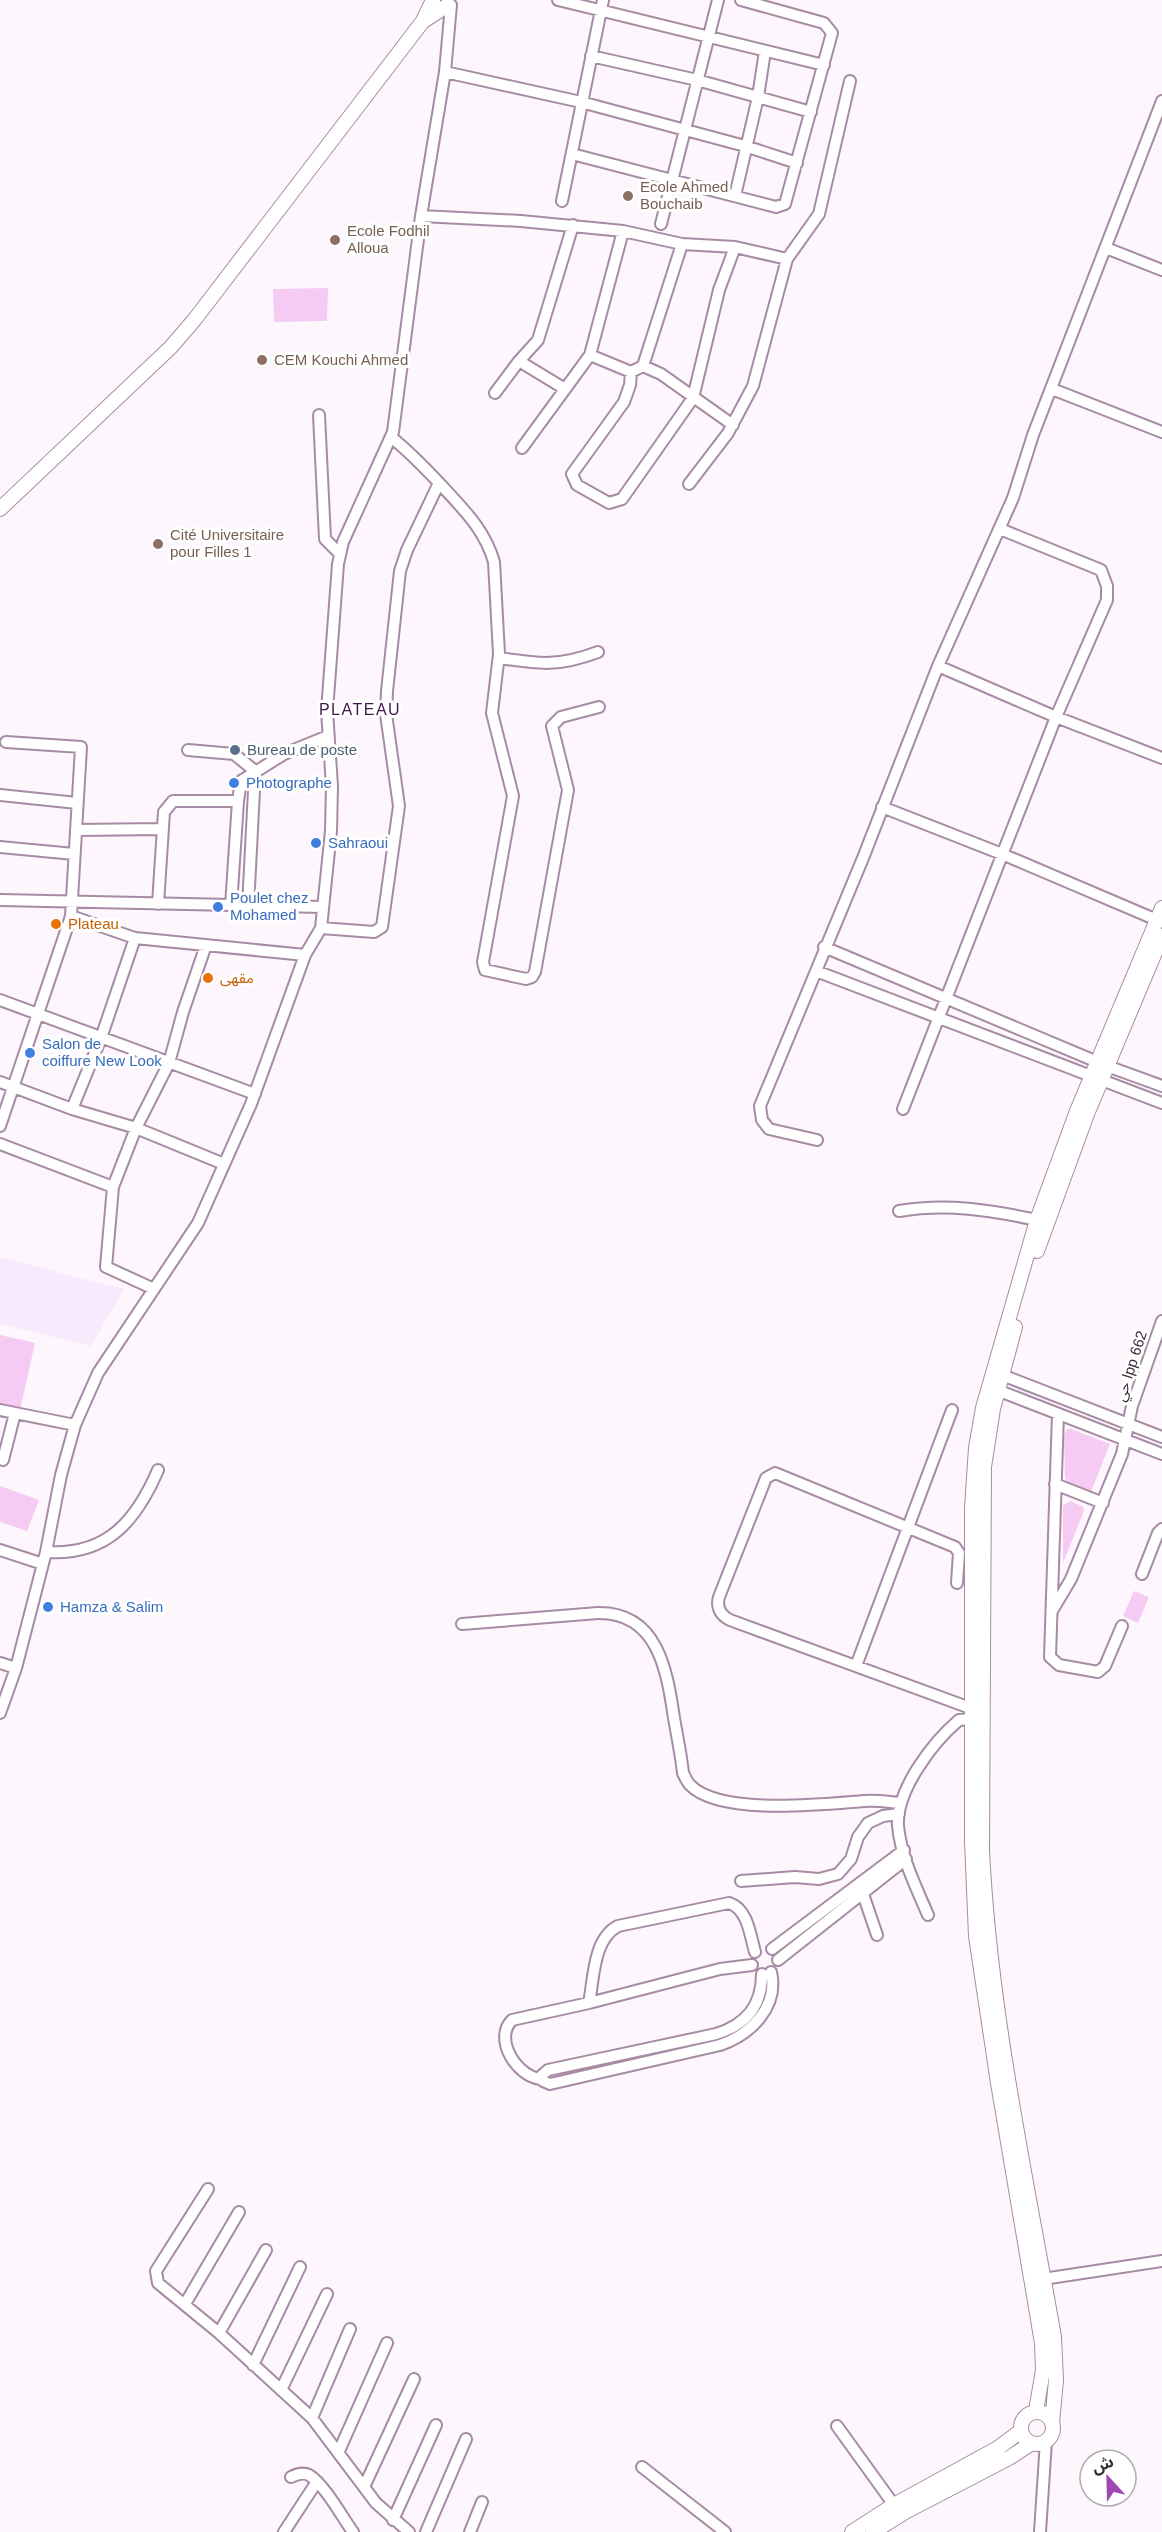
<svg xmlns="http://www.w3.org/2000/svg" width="1162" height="2532" font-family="Helvetica,'Noto Sans Arabic',sans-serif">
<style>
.industrial{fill:#f8e9fd}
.green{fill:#f5caf3}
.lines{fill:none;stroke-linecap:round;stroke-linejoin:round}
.minor-casing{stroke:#a78ba5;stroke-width:14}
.major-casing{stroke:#a78ba5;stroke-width:16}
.minor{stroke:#fff;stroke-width:10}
.major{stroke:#fff;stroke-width:14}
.education-dot{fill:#8d6e63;stroke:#fff;stroke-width:2}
.service-dot{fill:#5c6f8a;stroke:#fff;stroke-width:2}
.shop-dot{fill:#3f7fe0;stroke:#fff;stroke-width:2}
.food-dot{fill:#e8710a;stroke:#fff;stroke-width:2}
.labels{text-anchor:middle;stroke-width:6;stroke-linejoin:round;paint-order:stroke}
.education-label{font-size:15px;fill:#785e54;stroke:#fff;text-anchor:start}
.service-label{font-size:15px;fill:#4e5e75;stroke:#fff;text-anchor:start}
.shop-label{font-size:15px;fill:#366cbe;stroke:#fff;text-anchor:start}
.food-label{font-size:15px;fill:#c56008;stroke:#fff;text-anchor:start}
.street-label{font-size:15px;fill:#382d38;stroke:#fff}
.neighbourhood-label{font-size:16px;letter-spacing:1.5px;fill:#41164a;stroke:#fff}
</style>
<rect width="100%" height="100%" fill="#fdf7fd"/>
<path class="industrial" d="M 0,1257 L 72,1276 L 124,1289 L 91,1346 L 0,1324 Z"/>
<path class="green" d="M 328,288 L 327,321 L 274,322 L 273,289 Z
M 0,1335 L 35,1343 L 20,1410 L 0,1405 Z
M 1067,1429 L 1071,1429 L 1110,1444 L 1091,1492 L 1068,1482 L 1065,1478 L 1064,1436 Z
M 0,1486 L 39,1500 L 27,1531 L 0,1522 Z
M 1071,1501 L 1083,1507 L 1084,1511 L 1063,1563 L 1063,1505 Z
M 1134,1591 L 1149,1597 L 1138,1623 L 1123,1616 Z"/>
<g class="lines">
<defs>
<path id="minor" d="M 558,0 L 824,65
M 591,56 L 697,80 L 811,112
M 445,72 L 581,102 L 745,146 L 797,163
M 572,154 L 776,207 L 785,204 L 832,33 L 824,23 L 741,0
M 735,196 L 758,97 L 765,51
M 562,201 L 603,0
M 421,216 L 521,221 L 623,231 L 682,244 L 735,247 L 787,259 L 819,214 L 850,81
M 661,224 L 718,0
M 1106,248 L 1162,270
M 590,355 L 631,372 L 643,366 L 661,374 L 733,425
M 519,361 L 565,389
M 643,366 L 682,244
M 631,372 L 630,385 L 624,402 L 572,474 L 577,485 L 609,503 L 622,499 L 693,398 L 719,290 L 735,247
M 1052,389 L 1162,432
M 495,393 L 519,361 L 538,340 L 573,225
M 319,415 L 325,539 L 340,554
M 391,437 C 410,452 425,468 442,486 C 464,510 485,530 494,562 L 499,654 L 492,713 L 513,796 L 483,962 L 485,970 L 526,979 L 532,977 L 535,972 L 568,790 L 552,726 L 561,717 L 599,707
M 522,448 L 590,355 L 623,231
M 689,484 L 728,433 L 753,386 L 787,259
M 499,658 C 540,664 558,667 598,652
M 938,666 L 1056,717 L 1162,758
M 188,750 L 234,754 L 255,771 L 248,907
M 0,795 L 77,803
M 882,807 L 1002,854 L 1157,920
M 76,830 L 161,829
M 0,847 L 74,854
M 0,900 L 323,907
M 158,904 L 164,812 L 173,801 L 238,801
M 231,906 L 238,801 L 241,781 L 284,754 L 328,736
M 71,916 L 135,938 L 305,955
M 321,928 L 374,932 L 382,927 L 399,806 L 386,714 L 387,691 L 400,571 L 407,550 L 439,483
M 824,947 L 1107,1066 L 1162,1086
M 816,971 L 1162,1103
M 0,1000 L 255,1094
M 0,1082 L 72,1109 L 136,1128 L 224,1164
M 72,1109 L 101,1038 L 135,938
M 903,1109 L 1056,717 L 1107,600 L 1107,586 L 1101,570 L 1000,529
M 0,1126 L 71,916 L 81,747 L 6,742
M 817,1140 L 769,1129 L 762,1120 L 760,1106 L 863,858 L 938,666 L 1013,498 L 1033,435 L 1162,101
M 0,1144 L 113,1187
M 899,1211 C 947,1203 990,1210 1037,1220
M 154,1289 L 106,1267 L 113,1187 L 136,1128 L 169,1063 L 183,1012 L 206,945
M 1002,1375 L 1162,1437
M 997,1390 L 1162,1454
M 0,1410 L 75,1425
M 1058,1414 L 1050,1657 L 1059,1665 L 1098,1672 L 1105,1666 L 1122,1626
M 3,1460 L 15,1413
M 1055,1484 L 1103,1503
M 0,1550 L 43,1564
M 46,1552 C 107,1556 136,1521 158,1470
M 1142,1574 L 1158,1533 L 1162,1529
M 957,1583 L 959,1553 L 955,1547 L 775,1473 L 766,1478 L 719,1597 C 716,1607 720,1615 730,1620 L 973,1709
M 1052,1611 L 1071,1579 L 1122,1454 L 1132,1406 L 1162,1321
M 462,1624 L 598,1613 C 658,1612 667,1671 674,1718 C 677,1736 681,1754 683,1773 C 685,1777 687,1782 690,1785 C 720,1816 824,1804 864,1801 C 876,1800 889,1802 901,1803
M 0,1663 L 16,1668
M 856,1666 L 952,1410
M 0,1713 L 16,1668 L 46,1552 L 61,1475 L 75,1425 L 98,1373 L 198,1223 L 251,1104 L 305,955 L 321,928 L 331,831 L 332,786 L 327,711 L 338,564 L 343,542 L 393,432 L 421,216 L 445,72 L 451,5
M 741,1881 L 795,1877 L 819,1879 L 838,1874 L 851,1859 L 858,1837 L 868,1823 L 883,1816 L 899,1814
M 863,1894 L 877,1935
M 928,1915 C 916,1887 901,1857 898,1826 C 896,1790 933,1742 959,1720 L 973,1719
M 772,1949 L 904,1850
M 778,1960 L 906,1859
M 762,1974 C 762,2006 746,2025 716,2034 L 548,2070 L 541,2076 L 543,2081 L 550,2084 L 720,2045 C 750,2035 779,2007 771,1972
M 589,2003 C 594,1978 593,1939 618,1926 L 729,1903 C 748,1909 750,1935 755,1952
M 541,2079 C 517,2077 493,2039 512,2020 L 589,2003 L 720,1969 L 752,1965
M 208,2189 L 156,2271 L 158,2283 L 219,2333 L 312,2418 L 376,2503 L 409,2532
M 1043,2279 L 1162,2261
M 185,2304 L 239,2212
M 219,2333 L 266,2250
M 253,2365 L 300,2267
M 281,2390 L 327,2294
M 312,2418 L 350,2329
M 837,2426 L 894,2505
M 339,2451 L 387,2343
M 642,2467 L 725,2532
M 291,2477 C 297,2474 303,2472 309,2475 C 325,2485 342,2517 353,2532
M 364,2487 L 414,2379
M 393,2520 L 436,2425
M 284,2532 L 316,2483
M 426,2532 L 466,2439
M 470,2532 L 482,2502
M 1040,2532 L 1046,2441"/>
<path id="major" d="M 425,20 L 448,5
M 0,509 L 171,347 L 195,319 L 423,21 L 433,0
M 1037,1251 L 1087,1114 L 1162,936
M 1015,1327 L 993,1409 L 984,1467 L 982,1850 C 990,2014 1026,2176 1054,2337 L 1056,2380 L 1052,2423
M 1036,2411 L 1043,2370 L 1042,2343 L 998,2083 L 976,1936 L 972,1841 L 972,1508 L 976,1448 L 983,1408 L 1037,1220 L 1077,1111 L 1162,908
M1021 2428a16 16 0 1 1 32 0a16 16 0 1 1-32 0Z
M 852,2532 L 894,2505 L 998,2448 L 1021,2431
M 873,2532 L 905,2512 L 1009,2458 L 1032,2443"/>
</defs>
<use href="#minor" class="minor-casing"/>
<use href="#major" class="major-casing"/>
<use href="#minor" class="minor"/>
<use href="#major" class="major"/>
</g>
<g class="education-dot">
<circle cx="628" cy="196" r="6"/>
<circle cx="335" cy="240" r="6"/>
<circle cx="262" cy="360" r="6"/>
<circle cx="158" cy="544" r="6"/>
</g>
<circle class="service-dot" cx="235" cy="750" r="6"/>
<g class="shop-dot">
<circle cx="234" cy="783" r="6"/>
<circle cx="316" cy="843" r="6"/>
<circle cx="218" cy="907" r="6"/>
<circle cx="30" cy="1053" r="6"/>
<circle cx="48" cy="1607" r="6"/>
</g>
<g class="food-dot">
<circle cx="56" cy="924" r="6"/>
<circle cx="208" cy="978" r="6"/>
</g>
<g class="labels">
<g class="education-label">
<text x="640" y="192">Ecole Ahmed<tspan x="640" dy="17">Bouchaib</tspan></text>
<text x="347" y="236">Ecole Fodhil<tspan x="347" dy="17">Alloua</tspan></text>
<text x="274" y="365">CEM Kouchi Ahmed</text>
<text x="170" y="540">Cité Universitaire<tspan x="170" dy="17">pour Filles 1</tspan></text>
</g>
<g class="service-label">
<text x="247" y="755">Bureau de poste</text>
</g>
<g class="shop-label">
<text x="246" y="788">Photographe</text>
<text x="328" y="848">Sahraoui</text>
<text x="230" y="903">Poulet chez<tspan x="230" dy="17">Mohamed</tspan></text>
<text x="42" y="1049">Salon de<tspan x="42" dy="17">coiffure New Look</tspan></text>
<text x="60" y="1612">Hamza &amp; Salim</text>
</g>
<g class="food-label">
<text x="68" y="929">Plateau</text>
<text x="220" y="983">مقهى</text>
</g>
<g class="street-label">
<text transform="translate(1131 1366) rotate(-72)" y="5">حي lpp 662</text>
</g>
<g class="neighbourhood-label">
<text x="360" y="715">PLATEAU</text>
</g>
</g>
<g transform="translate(1108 2478) rotate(338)"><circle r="28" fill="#ffffff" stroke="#afabaf" stroke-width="1.5"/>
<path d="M0-4.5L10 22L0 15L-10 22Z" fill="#9f47b3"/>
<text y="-9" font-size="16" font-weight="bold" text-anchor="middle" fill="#382d38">ش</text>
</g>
</svg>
